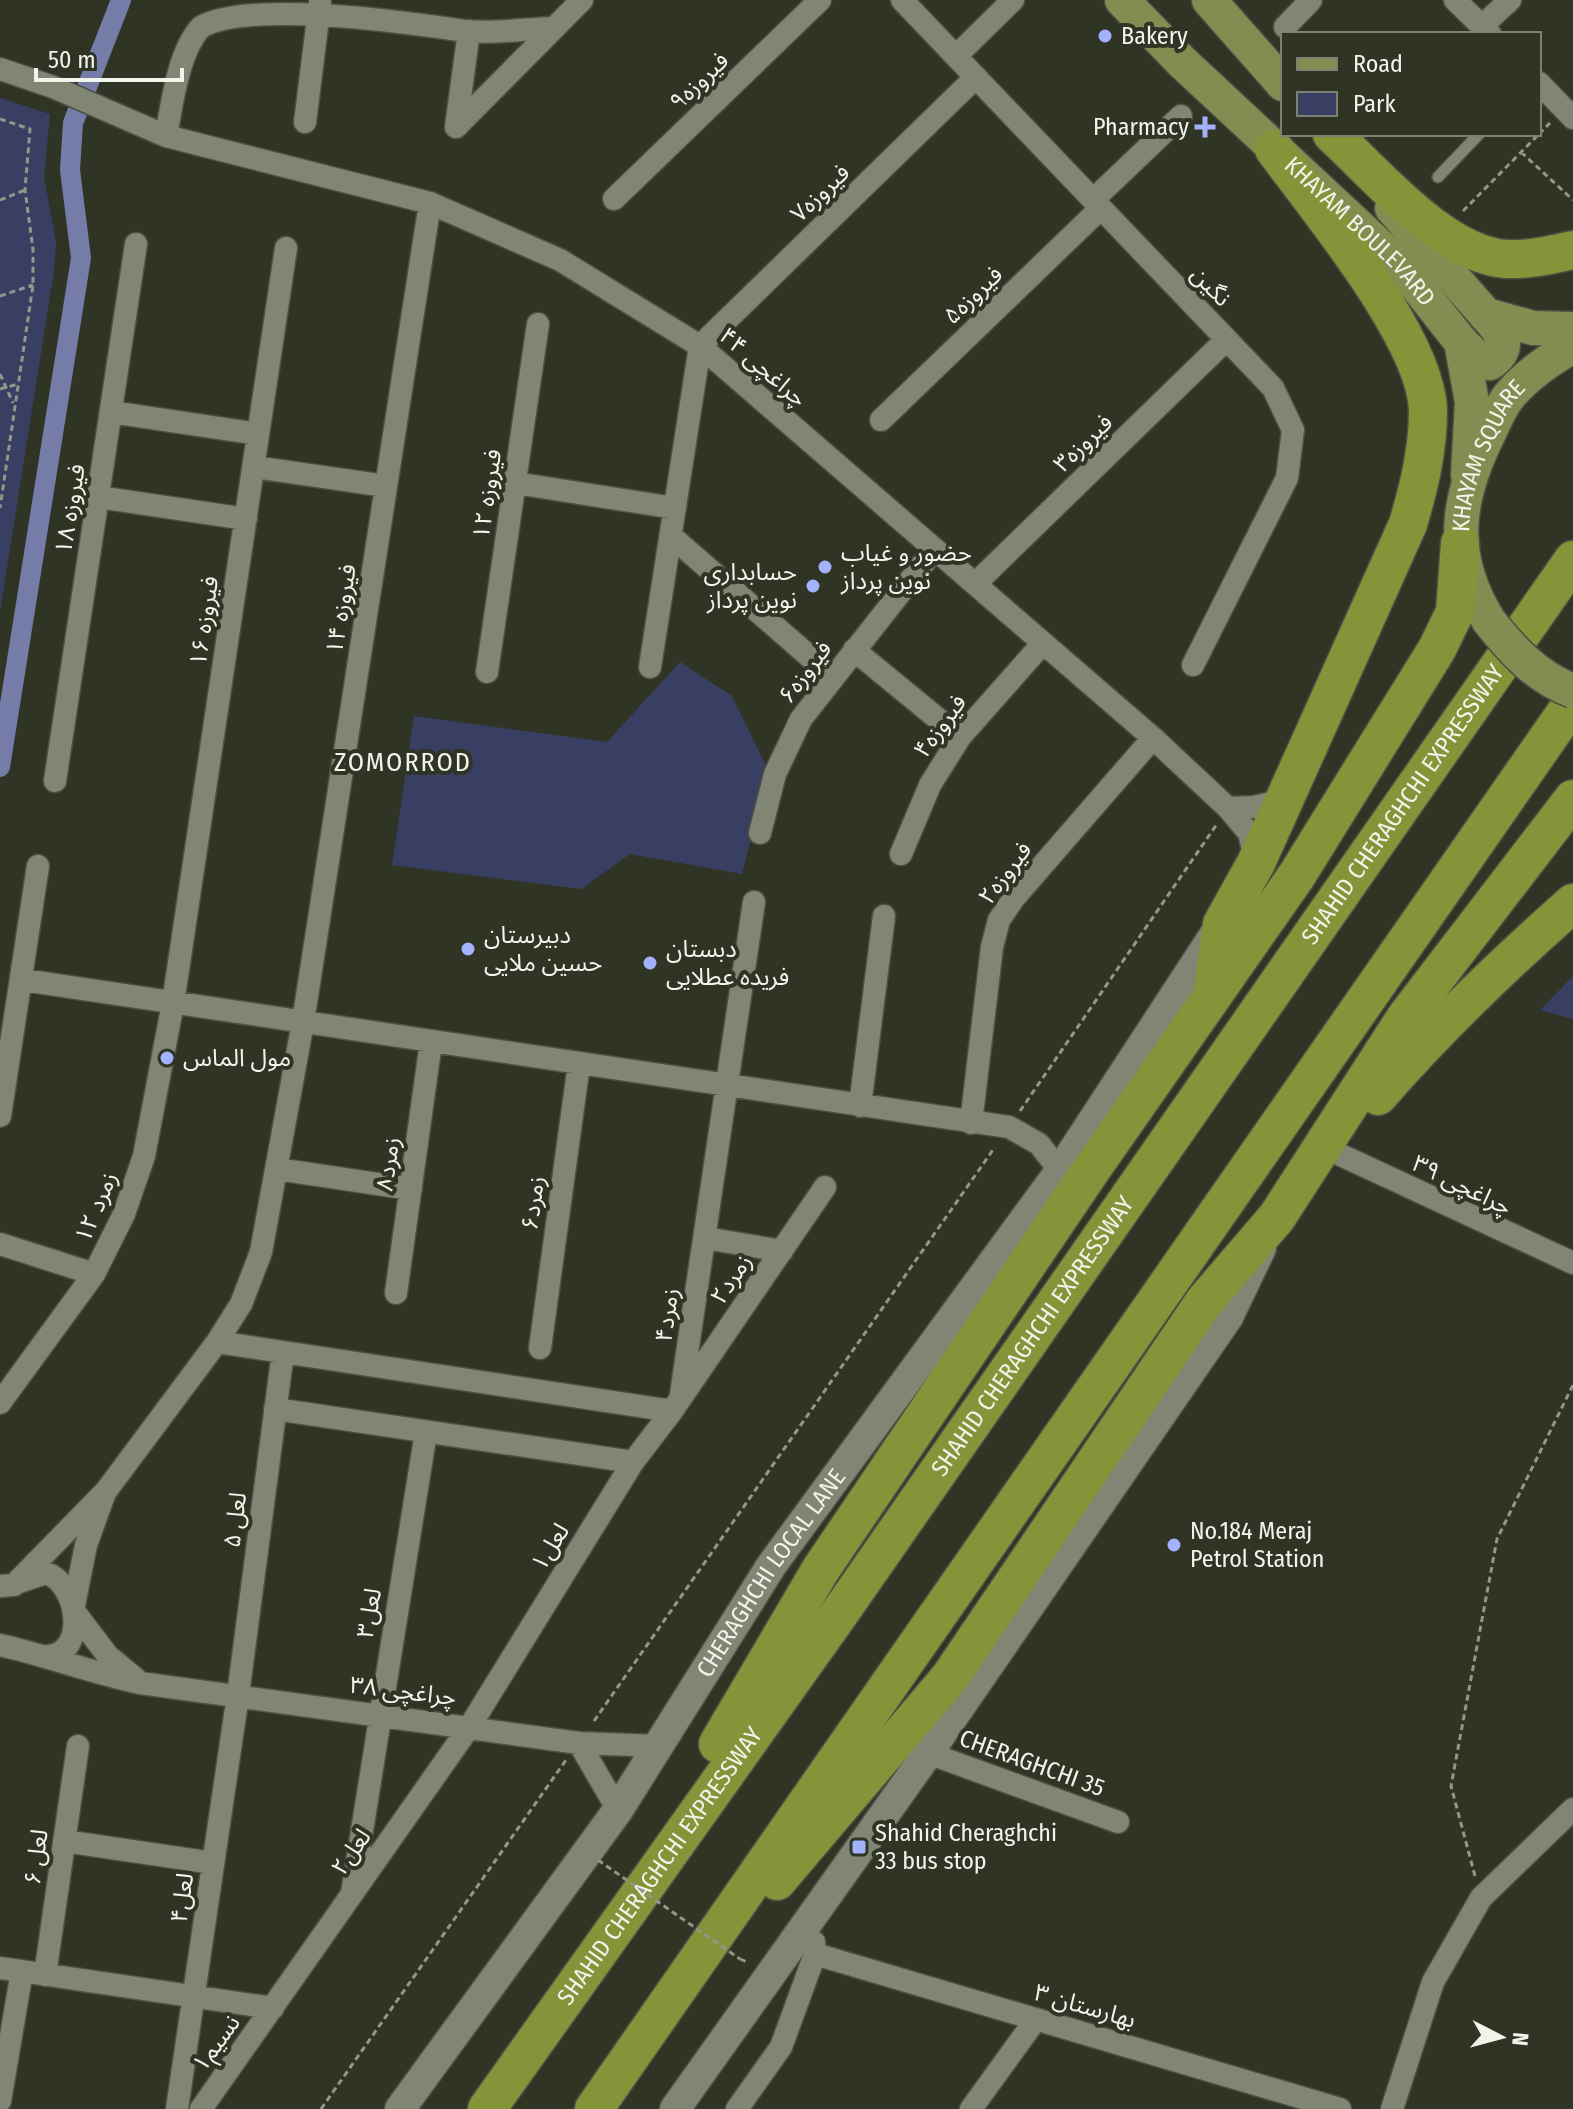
<svg xmlns="http://www.w3.org/2000/svg" width="1573" height="2109" font-family="'Fira Sans Condensed','Noto Sans Arabic',sans-serif">
<style>
.park{fill:#393f63}
.lines{fill:none;stroke-linecap:round;stroke-linejoin:round}
.canal{stroke:#747ca7;stroke-width:20}
.lane-casing{stroke:#4c4f43;stroke-width:14}
.street-casing{stroke:#4c4f43;stroke-width:25}
.secondary-casing{stroke:#4c4f43;stroke-width:33}
.primary-casing{stroke:#4c4f43;stroke-width:37}
.highway-casing{stroke:#4c4f43;stroke-width:41}
.path{stroke:#93978a;stroke-width:3;stroke-dasharray:6 4;stroke-linecap:butt}
.lane{stroke:#808574;stroke-width:11}
.street{stroke:#808574;stroke-width:22}
.secondary{stroke:#808574;stroke-width:30}
.primary{stroke:#828e51;stroke-width:34}
.highway{stroke:#839439;stroke-width:38}
.primary-bridge-casing{stroke:#4c4f43;stroke-width:37;stroke-linecap:butt}
.path-bridge{stroke:#93978a;stroke-width:3;stroke-dasharray:6 4;stroke-linecap:butt}
.primary-bridge{stroke:#828e51;stroke-width:34}
.poi-dot{fill:#a3b2fc;stroke:#303425;stroke-width:3}
.labels{text-anchor:middle;stroke-width:8;stroke-linejoin:round;paint-order:stroke}
.poi-label{font-size:24px;fill:#f1f4ea;stroke:#303425;text-anchor:start}
.street-label{font-size:24px;fill:#f1f4ea;stroke:#303425}
.neighbourhood-label{font-size:26px;letter-spacing:2px;fill:#f1f4ea;stroke:#303425}
</style>
<rect width="100%" height="100%" fill="#303425"/>
<path class="park" d="M 0,98 L 50,114 L 44,177 L 56,242 L 54,271 L 0,612 Z
M 680,662 L 732,696 L 768,770 L 742,874 L 630,854 L 581,889 L 392,865 L 414,716 L 607,742 Z
M 1573,976 L 1573,1019 L 1540,1010 Z"/>
<g class="lines">
<path class="canal" d="M 0,767 L 81,258 L 70,170 L 73,123 L 121,0"/>
<defs>
<path id="lane" d="M 1438,177 L 1479,134"/>
<path id="street" d="M 902,0 L 1273,388 L 1293,430 L 1287,478 L 1193,665
M 1455,0 L 1490,34
M 1482,26 L 1510,0
M 1285,27 L 1311,0
M 956,56 L 1013,0
M 0,69 L 53,87 L 166,136 L 430,203 L 560,260 L 700,346 L 1153,738 L 1228,808 L 1249,833 L 1256,862
M 1539,83 L 1573,118
M 305,122 L 320,3
M 456,127 L 582,0
M 456,127 L 469,31
M 166,136 C 172,104 178,52 201,27 C 250,0 402,22 466,31 C 493,34 524,29 551,28
M 614,199 L 820,0
M 1093,200 L 1181,116
M 111,412 L 258,434
M 881,420 L 1101,208
M 254,467 L 386,486
M 515,483 L 675,508
M 98,497 L 246,519
M 671,536 L 833,677
M 975,584 L 1226,340
M 854,650 L 960,737
M 650,667 L 700,346 L 976,77
M 487,672 L 538,324
M 55,781 L 136,244
M 1228,808 L 1254,807 L 1284,800
M 760,833 L 775,774 L 801,719 L 926,560
M 901,854 L 930,785 L 960,737 L 1043,643
M 23,980 L 1009,1127 L 1039,1144 L 1060,1171
M 860,1106 L 884,916
M 0,1116 L 38,866
M 971,1123 L 992,947 L 999,920 L 1014,898 L 1153,738
M 1330,1150 L 1573,1263
M 277,1169 L 411,1189
M 705,1238 L 782,1251
M 0,1244 L 94,1274
M 396,1293 L 431,1042
M 217,1342 L 672,1411
M 540,1348 L 579,1064
M 681,1394 L 754,902
M 0,1403 L 94,1274 L 124,1214 L 144,1156 L 173,1003 L 286,248
M 275,1409 L 633,1462
M 104,1495 L 86,1545 L 73,1610 L 108,1656 L 136,1679
M 19,1582 L 46,1573 C 78,1583 88,1652 49,1656
M 0,1586 L 14,1585 L 106,1491 L 217,1342 L 241,1304 L 261,1252 L 303,1022 L 430,203
M 0,1645 C 48,1656 92,1673 140,1683 L 579,1743 L 660,1746
M 579,1743 L 618,1810
M 928,1753 L 1118,1822
M 64,1841 L 213,1863
M 352,1893 L 426,1432
M 815,1954 L 1340,2109
M 0,1968 L 273,2008
M 45,1975 L 78,1746
M 0,2101 L 22,1971
M 177,2109 L 238,1695 L 283,1352
M 201,2109 L 470,1726 L 633,1462 L 672,1411 L 825,1187
M 737,2109 L 781,2047 L 815,1954 L 814,1942
M 971,2109 L 1036,2019
M 1392,2109 L 1433,1982 L 1481,1898 L 1573,1809"/>
<g id="secondary">
<path id="s1" d="M 400,2109 L 618,1810 L 771,1566 L 1060,1171 L 1219,928"/>
<path d="M 675,2109 L 928,1753 L 1228,1317 L 1261,1248"/>
</g>
<g id="primary">
<path id="s2" d="M 1122,0 L 1181,61 L 1400,265 L 1461,342 L 1472,402 L 1468,475"/>
<path d="M 1209,0 L 1283,84"/>
<path d="M 1392,208 L 1486,315 L 1533,328 L 1573,329"/>
<path d="M 1461,342 L 1476,357 L 1490,363 C 1513,347 1501,331 1486,315"/>
<path id="s3" d="M 1489,621 C 1448,555 1456,499 1489,433 C 1495,421 1501,405 1510,395 C 1528,374 1549,360 1573,346"/>
</g>
<g id="highway">
<path d="M 1332,134 C 1377,175 1442,254 1506,259 C 1529,260 1551,255 1573,250"/>
<path d="M 1213,989 L 1222,924 L 1256,863 L 1408,524 C 1419,487 1428,450 1428,410 C 1426,338 1318,209 1274,149"/>
<path d="M 1378,1096 C 1438,1027 1504,964 1573,903"/>
<path d="M 718,1744 L 821,1569 L 1091,1170 L 1297,875 L 1437,649 L 1455,612 L 1460,543"/>
<path d="M 777,1881 L 950,1677 L 1204,1302 L 1277,1217 L 1406,1017 L 1573,799"/>
<path id="s4" d="M 487,2109 L 839,1614 L 1573,560"/>
<path d="M 594,2109 L 1573,702"/>
</g>
</defs>
<use href="#lane" class="lane-casing"/>
<use href="#street" class="street-casing"/>
<use href="#secondary" class="secondary-casing"/>
<use href="#primary" class="primary-casing"/>
<use href="#highway" class="highway-casing"/>
<path class="path" d="M 0,119 L 30,129 L 25,190 L 33,249 L 33,285 L 0,508
M 1539,134 L 1550,123
M 1521,152 L 1573,200
M 0,200 L 25,190
M 1463,211 L 1539,134
M 0,296 L 33,285
M 0,374 L 13,403
M 0,389 L 18,384
M 1020,1111 L 1217,824
M 594,1721 L 995,1147
M 1475,1876 L 1451,1786 L 1497,1539 L 1573,1385
M 740,1959 L 749,1963
M 321,2109 L 566,1760"/>
<use href="#lane" class="lane"/>
<use href="#street" class="street"/>
<use href="#secondary" class="secondary"/>
<use href="#primary" class="primary"/>
<use href="#highway" class="highway"/>
<defs>
<path id="primary-bridge" d="M 1489,621 C 1512,650 1536,677 1573,691"/>
</defs>
<use href="#primary-bridge" class="primary-bridge-casing"/>
<path class="path-bridge" d="M 598,1860 L 740,1959"/>
<use href="#primary-bridge" class="primary-bridge"/>
</g>
<g class="poi-dot">
<circle cx="1105" cy="36" r="8"/>
<path d="M1201 115h8v8h8v8h-8v8h-8v-8h-8v-8h8z"/>
<circle cx="825" cy="567" r="8"/>
<circle cx="813" cy="586" r="8"/>
<circle cx="468" cy="949" r="8"/>
<circle cx="650" cy="963" r="8"/>
<circle cx="167" cy="1058" r="8"/>
<circle cx="1174" cy="1545" r="8"/>
<rect x="851" y="1839" width="16" height="16" rx="4"/>
</g>
<g class="labels">
<g class="poi-label">
<text x="1121" y="44">Bakery</text>
<text x="1189" y="135" text-anchor="end">Pharmacy</text>
<text x="841" y="561">حضور و غیاب<tspan x="841" dy="28">نوین پرداز</tspan></text>
<text x="797" y="580" text-anchor="end">حسابداری<tspan x="797" dy="28">نوین پرداز</tspan></text>
<text x="484" y="943">دبیرستان<tspan x="484" dy="28">حسین ملایی</tspan></text>
<text x="666" y="957">دبستان<tspan x="666" dy="28">فریده عطلایی</tspan></text>
<text x="183" y="1066">مول الماس</text>
<text x="1190" y="1539">No.184 Meraj<tspan x="1190" dy="28">Petrol Station</tspan></text>
<text x="875" y="1841">Shahid Cheraghchi<tspan x="875" dy="28">33 bus stop</tspan></text>
</g>
<g class="street-label">
<text transform="translate(699 81) rotate(-44)" y="8">فیروزه۹</text>
<text transform="translate(820 193) rotate(-44)" y="8">فیروزه۷</text>
<text dy="8" stroke="none"><textPath href="#s2" startOffset="332">KHAYAM BOULEVARD</textPath></text>
<text transform="translate(1211 286) rotate(46)" y="8">نگین</text>
<text transform="translate(973 295) rotate(-44)" y="8">فیروزه۵</text>
<text transform="translate(763 367) rotate(41)" y="8">چراغچی ۴۴</text>
<text transform="translate(1083 443) rotate(-44)" y="8">فیروزه۳</text>
<text dy="8" stroke="none"><textPath href="#s3" startOffset="176">KHAYAM SQUARE</textPath></text>
<text transform="translate(487 494) rotate(-82)" y="8">فیروزه ۱۲</text>
<text transform="translate(70 509) rotate(-81)" y="8">فیروزه ۱۸</text>
<text transform="translate(341 609) rotate(-81)" y="8">فیروزه ۱۴</text>
<text transform="translate(204 621) rotate(-82)" y="8">فیروزه ۱۶</text>
<text transform="translate(805 672) rotate(-53)" y="8">فیروزه۶</text>
<text transform="translate(940 726) rotate(-54)" y="8">فیروزه۴</text>
<text dy="8" stroke="none"><textPath href="#s4" startOffset="1594">SHAHID CHERAGHCHI EXPRESSWAY</textPath></text>
<text transform="translate(1005 873) rotate(-53)" y="8">فیروزه۲</text>
<text transform="translate(388 1164) rotate(-82)" y="8">زمرد۸</text>
<text transform="translate(1462 1185) rotate(26)" y="8">چراغچی ۳۹</text>
<text transform="translate(533 1203) rotate(-82)" y="8">زمرد۶</text>
<text transform="translate(96 1207) rotate(-67)" y="8">زمرد ۱۲</text>
<text transform="translate(731 1279) rotate(-56)" y="8">زمرد۲</text>
<text transform="translate(667 1315) rotate(-82)" y="8">زمرد۴</text>
<text dy="8" stroke="none"><textPath href="#s4" startOffset="946">SHAHID CHERAGHCHI EXPRESSWAY</textPath></text>
<text transform="translate(235 1520) rotate(-83)" y="8">لعل ۵</text>
<text transform="translate(550 1547) rotate(-58)" y="8">لعل۱</text>
<text dy="8" stroke="none"><textPath href="#s1" startOffset="652">CHERAGHCHI LOCAL LANE</textPath></text>
<text transform="translate(369 1613) rotate(-80)" y="8">لعل۳</text>
<text transform="translate(403 1691) rotate(7)" y="8">چراغچی ۳۸</text>
<text transform="translate(1032 1763) rotate(20)" y="8">CHERAGHCHI 35</text>
<text transform="translate(351 1852) rotate(-55)" y="8">لعل۲</text>
<text transform="translate(36 1857) rotate(-82)" y="8">لعل ۶</text>
<text dy="8" stroke="none"><textPath href="#s4" startOffset="298">SHAHID CHERAGHCHI EXPRESSWAY</textPath></text>
<text transform="translate(182 1898) rotate(-82)" y="8">لعل۴</text>
<text transform="translate(1085 2006) rotate(16)" y="8">بهارستان ۳</text>
<text transform="translate(216 2043) rotate(-54)" y="8">نسیم۱</text>
</g>
<g class="neighbourhood-label">
<text x="403" y="771">ZOMORROD</text>
</g>
</g>
<rect x="1281" y="32" width="260" height="104" fill="#303425" stroke="#7d8174" stroke-width="2"/>
<rect x="1297" y="58" width="40" height="12" fill="#828e51" stroke="#7d8174" stroke-width="2"/>
<text x="1353" y="72" font-size="24" fill="#f1f4ea">Road</text>
<rect x="1297" y="92" width="40" height="24" fill="#393f63" stroke="#7d8174" stroke-width="2"/>
<text x="1353" y="112" font-size="24" fill="#f1f4ea">Park</text>
<g transform="translate(1501 2037) rotate(96)" stroke="#303425" stroke-width="6" paint-order="stroke">
<path d="M0-6L14 30L0 20L-14 30Z" fill="#f1f4ea"/>
<text y="-12" font-size="22" font-weight="bold" text-anchor="middle" fill="#f1f4ea">N</text>
</g>
<path d="M36 68v12h146v-12" fill="none" stroke="#f1f4ea" stroke-width="4"/>
<text x="48" y="68" font-size="24" fill="#f1f4ea" stroke="#303425" stroke-width="6" paint-order="stroke">50 m</text>
</svg>
